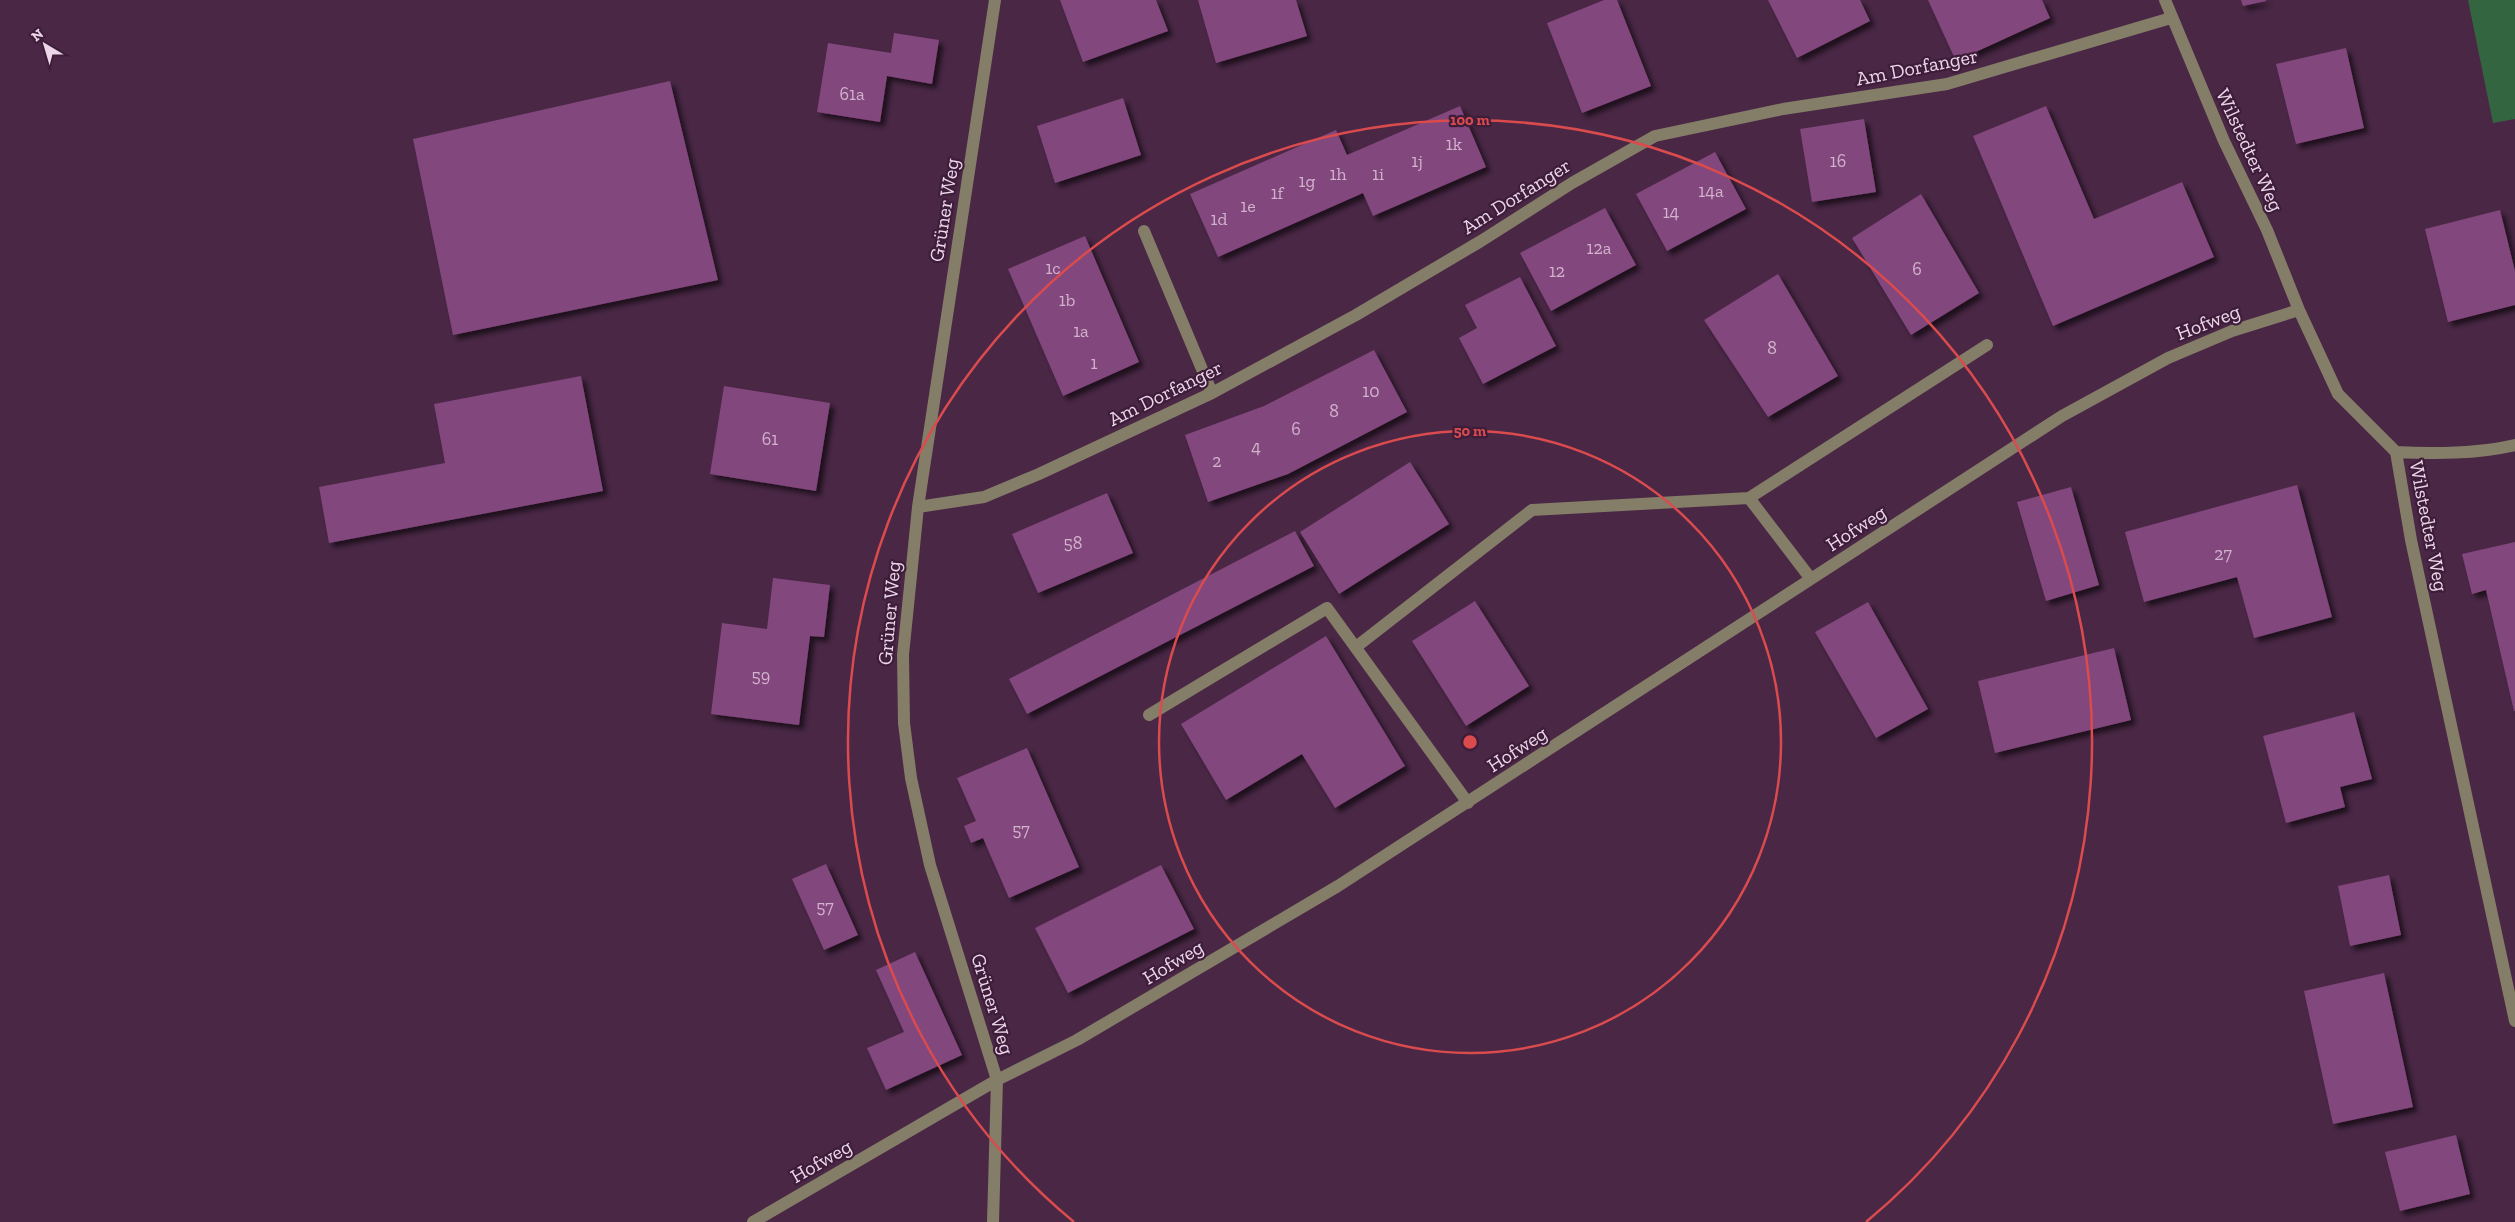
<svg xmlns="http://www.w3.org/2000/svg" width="2515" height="1222" font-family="'Zilla Slab',serif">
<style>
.green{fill:#346541}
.building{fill:#82467c;filter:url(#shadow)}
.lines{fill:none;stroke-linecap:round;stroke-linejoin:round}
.minor{stroke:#847d68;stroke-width:12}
.ring{fill:none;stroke:#da4b4e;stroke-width:2.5}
.labels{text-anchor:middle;stroke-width:4.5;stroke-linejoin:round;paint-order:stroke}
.number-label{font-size:18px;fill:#d2b2cd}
.street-label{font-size:20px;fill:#ecd6e8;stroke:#3e1d3b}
.centre{fill:#da4b4e;stroke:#3e1d3b;stroke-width:2.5}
.ring-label{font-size:15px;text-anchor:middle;font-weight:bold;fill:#da4b4e;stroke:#3e1d3b;stroke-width:4.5;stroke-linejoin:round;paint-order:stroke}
</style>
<defs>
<filter id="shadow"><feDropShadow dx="4.5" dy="4.5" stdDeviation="2.5" flood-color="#0009"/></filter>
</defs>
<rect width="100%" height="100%" fill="#492745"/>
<path class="green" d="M 2468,0 L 2515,0 L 2515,119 L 2493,123 Z"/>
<path class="building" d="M 1060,0 L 1156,0 L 1168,31 L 1083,62 Z
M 1198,0 L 1296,0 L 1307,36 L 1216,63 Z
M 1604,0 L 1617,0 L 1651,86 L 1582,113 L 1547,23 Z
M 1768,0 L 1860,0 L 1870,21 L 1797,58 Z
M 1928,0 L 2042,0 L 2050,18 L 1956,61 Z
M 2241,0 L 2266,0 L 2266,1 L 2243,6 Z
M 894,33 L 939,40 L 932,84 L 887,76 L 880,122 L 817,112 L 828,43 L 891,53 Z
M 2346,48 L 2364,128 L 2296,144 L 2276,64 Z
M 670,81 L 718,280 L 453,335 L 413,139 Z
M 1123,98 L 1141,155 L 1055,183 L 1037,126 Z
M 1460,106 L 1486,167 L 1373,216 L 1363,193 L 1218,257 L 1190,194 L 1336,130 L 1347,155 Z
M 2046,106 L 2094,219 L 2182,182 L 2214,257 L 2053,326 L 1973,136 Z
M 1864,119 L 1876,192 L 1812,202 L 1800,129 Z
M 1715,152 L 1746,209 L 1667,251 L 1636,194 Z
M 1921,194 L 1979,293 L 1911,335 L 1852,238 Z
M 1605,208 L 1636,265 L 1551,311 L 1520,253 Z
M 2500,210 L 2515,271 L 2515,305 L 2448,322 L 2425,229 Z
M 1085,236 L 1139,362 L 1063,396 L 1008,269 Z
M 1778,274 L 1838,376 L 1768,417 L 1704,320 Z
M 1520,277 L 1556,346 L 1483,384 L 1459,338 L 1477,328 L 1465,305 Z
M 1374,350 L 1407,412 L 1288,474 L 1208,502 L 1185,435 L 1264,406 Z
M 581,376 L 603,491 L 329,543 L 319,487 L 445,463 L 434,404 Z
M 724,386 L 830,403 L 816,491 L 710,474 Z
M 1410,462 L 1449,524 L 1339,594 L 1300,532 Z
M 2297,485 L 2332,617 L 2254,638 L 2237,577 L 2144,602 L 2125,532 Z
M 2071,487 L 2099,585 L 2046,601 L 2017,502 Z
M 1107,493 L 1133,553 L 1038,593 L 1012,534 Z
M 1295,531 L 1314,566 L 1027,714 L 1009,679 Z
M 2515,542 L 2515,711 L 2514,711 L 2486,590 L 2472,594 L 2462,554 Z
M 773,578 L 830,585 L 824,637 L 810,636 L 799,725 L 711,714 L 722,623 L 767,629 Z
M 1475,601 L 1529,686 L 1466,726 L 1412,641 Z
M 1868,602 L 1928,709 L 1876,738 L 1815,632 Z
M 1326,636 L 1405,766 L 1335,808 L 1302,754 L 1226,800 L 1181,724 Z
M 2114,648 L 2131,720 L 1995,753 L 1978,681 Z
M 2354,712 L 2372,779 L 2340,787 L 2345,807 L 2286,823 L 2263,736 Z
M 1027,748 L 1079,867 L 1009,898 L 983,838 L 971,843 L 964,826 L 976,821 L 957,778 Z
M 826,864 L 858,935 L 824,950 L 792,879 Z
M 1161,865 L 1194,929 L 1068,993 L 1035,928 Z
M 2389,875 L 2401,935 L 2350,946 L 2338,886 Z
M 915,952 L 962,1055 L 886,1090 L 867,1048 L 904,1032 L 876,970 Z
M 2384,973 L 2413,1107 L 2333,1124 L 2304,991 Z
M 2456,1135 L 2470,1194 L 2400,1211 L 2385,1152 Z"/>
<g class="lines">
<path class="minor" d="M 2165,0 L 2224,141 L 2267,230 L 2299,310 L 2338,394 L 2396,452 L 2411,540 L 2515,1021
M 1144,231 L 1212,393
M 2396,452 C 2436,454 2476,454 2515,445
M 918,507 L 984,497 L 1039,474 L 1212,393 L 1356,315 L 1481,241 L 1572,183 L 1655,136 L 1783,109 L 1947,84 L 2171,18
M 1811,579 L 1749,498 L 1987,345
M 1356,647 L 1532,510 L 1749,498
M 1149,715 L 1327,608 L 1468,803
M 753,1222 L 997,1080 L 1077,1040 L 1338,886 L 2062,416 L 2168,358 L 2232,331 L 2299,310
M 993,1222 L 997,1080 L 930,865 L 911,778 L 904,723 L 903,655 L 918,507 L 995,0"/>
</g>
<g class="ring">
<circle cx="1470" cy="742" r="311"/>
<path d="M1074 1222A622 622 0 1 1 1866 1222"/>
</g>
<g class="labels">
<g class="number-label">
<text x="852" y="100">61a</text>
<text x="1454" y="150">1k</text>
<text x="1417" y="167">1j</text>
<text x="1838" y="167">16</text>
<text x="1338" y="180">1h</text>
<text x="1378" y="180">1i</text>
<text x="1307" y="187">1g</text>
<text x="1711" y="197">14a</text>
<text x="1277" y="199">1f</text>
<text x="1248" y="212">1e</text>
<text x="1671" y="218">14</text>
<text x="1219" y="225">1d</text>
<text x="1599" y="254">12a</text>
<text x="1053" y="274">1c</text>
<text x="1917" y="275">6</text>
<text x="1557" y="277">12</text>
<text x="1067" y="306">1b</text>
<text x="1081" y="337">1a</text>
<text x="1772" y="354">8</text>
<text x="1094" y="369">1</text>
<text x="1371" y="397">10</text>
<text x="1334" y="417">8</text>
<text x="1296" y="435">6</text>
<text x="770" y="445">61</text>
<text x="1256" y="453">4</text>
<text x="1217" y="467">2</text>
<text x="1073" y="549">58</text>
<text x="2223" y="560">27</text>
<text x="761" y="682">59</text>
<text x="1021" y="836">57</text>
<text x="825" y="913">57</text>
</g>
<g class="street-label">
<text transform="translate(1917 67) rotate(-11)" y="7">Am Dorfanger</text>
<text transform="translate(2250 150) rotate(65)" y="7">Wilstedter Weg</text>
<text transform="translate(1516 196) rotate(-32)" y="7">Am Dorfanger</text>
<text transform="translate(944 210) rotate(-81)" y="7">Grüner Weg</text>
<text transform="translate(2208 322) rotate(-21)" y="7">Hofweg</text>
<text transform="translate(1165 393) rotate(-26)" y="7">Am Dorfanger</text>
<text transform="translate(2429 526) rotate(79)" y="7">Wilstedter Weg</text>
<text transform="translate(1856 528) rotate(-33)" y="7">Hofweg</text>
<text transform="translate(889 613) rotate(-85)" y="7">Grüner Weg</text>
<text transform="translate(1517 749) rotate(-33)" y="7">Hofweg</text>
<text transform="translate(1173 962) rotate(-31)" y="7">Hofweg</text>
<text transform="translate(993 1004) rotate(73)" y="7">Grüner Weg</text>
<text transform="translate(821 1161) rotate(-30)" y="7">Hofweg</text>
</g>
</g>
<circle cx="1470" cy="742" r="8" class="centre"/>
<g class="ring-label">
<text x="1470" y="125">100 m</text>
<text x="1470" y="436">50 m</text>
</g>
<g transform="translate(45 45) rotate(322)" stroke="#3e1d3b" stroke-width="4" paint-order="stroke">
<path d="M0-4L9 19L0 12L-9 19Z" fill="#ecd6e8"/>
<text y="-8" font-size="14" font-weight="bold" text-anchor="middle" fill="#ecd6e8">N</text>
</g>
</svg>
